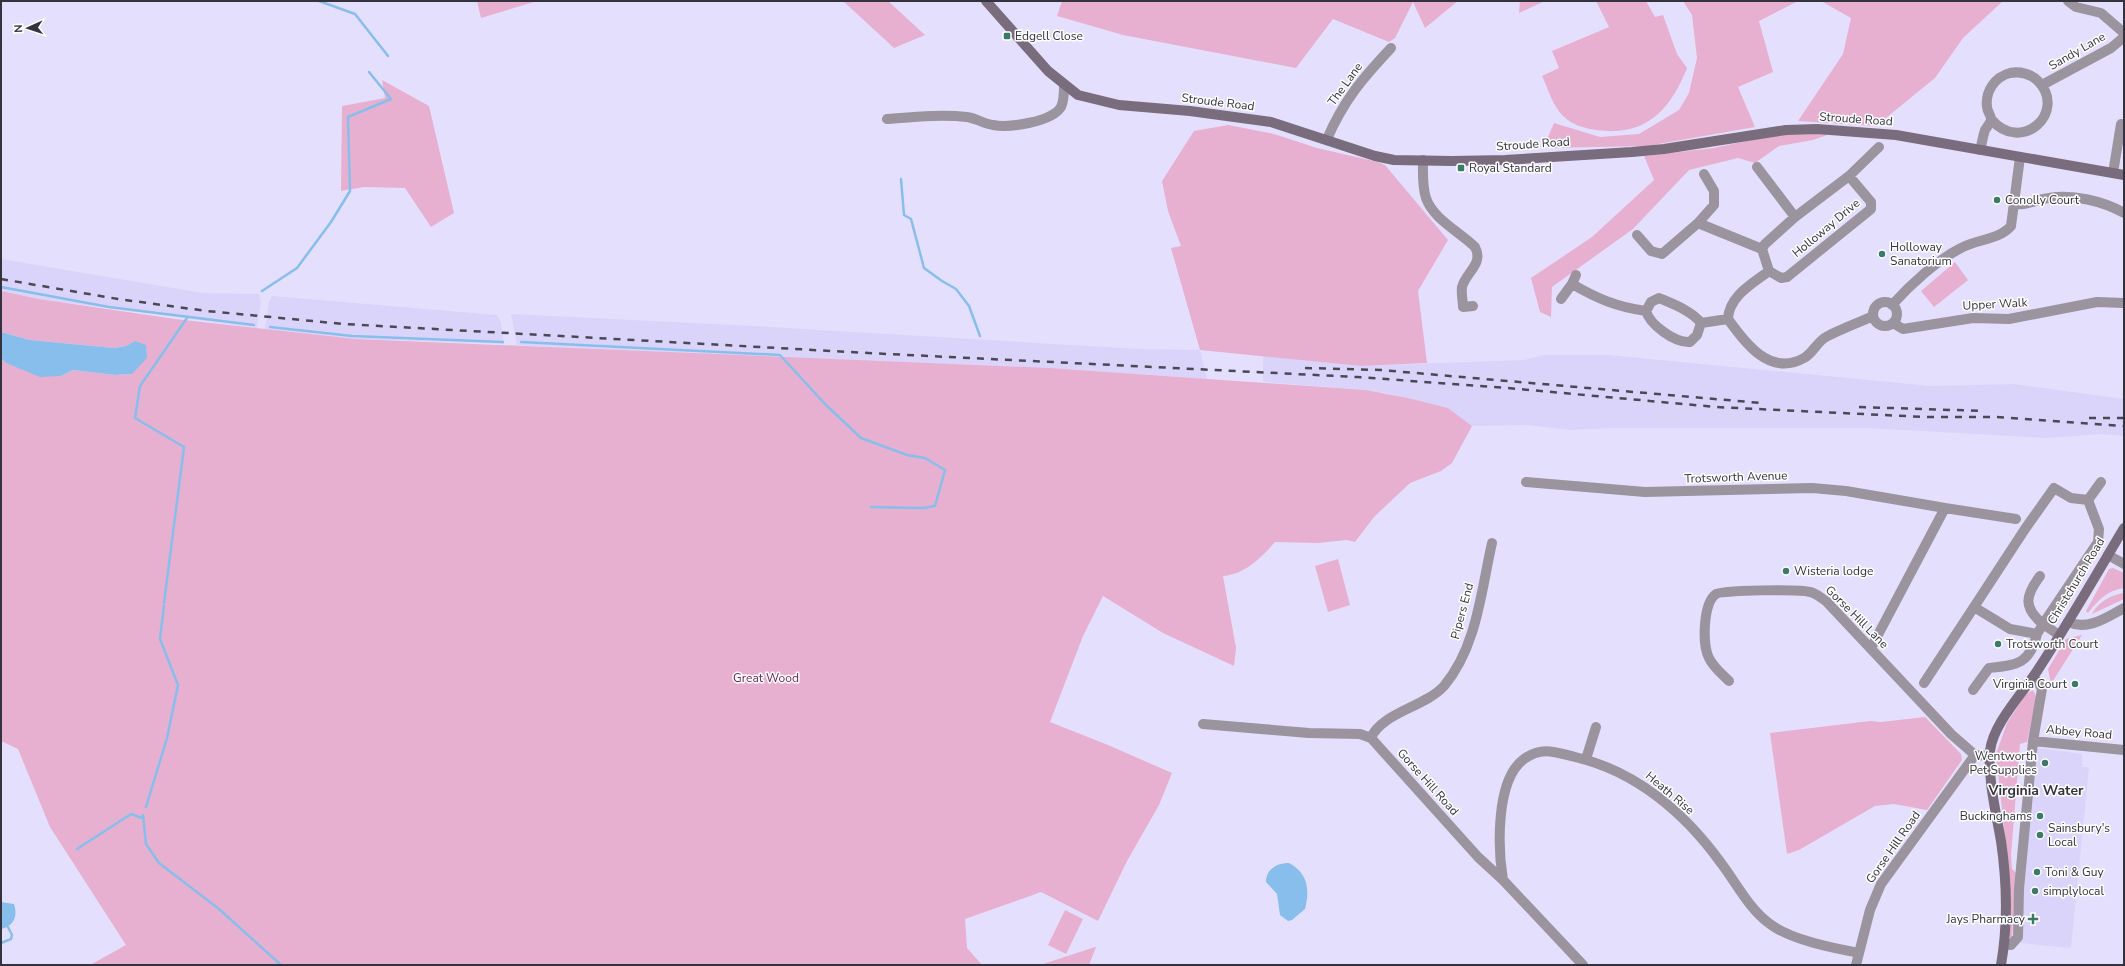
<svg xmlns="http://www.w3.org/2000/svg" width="2125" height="966" font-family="'Nunito Sans',sans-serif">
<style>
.built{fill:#dbd4fa}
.green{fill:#e7b0d0}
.water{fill:#88beeb}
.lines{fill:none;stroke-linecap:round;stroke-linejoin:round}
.stream{stroke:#88beeb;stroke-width:2.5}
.street{stroke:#9b939e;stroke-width:10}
.secondary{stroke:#796c7c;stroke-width:10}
.rail{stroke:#4b4856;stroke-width:2.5;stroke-dasharray:7 7;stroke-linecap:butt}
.poi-dot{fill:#3c7a67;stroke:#fff;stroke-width:1.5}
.labels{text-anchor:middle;stroke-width:3;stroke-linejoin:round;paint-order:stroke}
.poi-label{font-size:12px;fill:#34323d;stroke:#fff;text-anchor:start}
.street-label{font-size:12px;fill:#34323d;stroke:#fff}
.park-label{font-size:12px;fill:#6d2555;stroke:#fff}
.quarter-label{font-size:14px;font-weight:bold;fill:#34323d;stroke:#fff}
</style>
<rect width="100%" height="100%" fill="#e5dffe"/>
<path class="built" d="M 1,259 L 203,293 L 259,294 L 261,301 L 257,328 L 39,299 L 1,291 Z
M 272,296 L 497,315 L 501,323 L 504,344 L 356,339 L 265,329 L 269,302 Z
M 511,314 L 754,326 L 1138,349 L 1200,350 L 1207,379 L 1050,368 L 783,358 L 517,345 Z
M 1545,355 L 1609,355 L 1931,386 L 2014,384 L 2124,399 L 2124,436 L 2101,434 L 2047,438 L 1868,428 L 1611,428 L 1570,430 L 1528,425 L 1472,426 L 1448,408 L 1387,393 L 1366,390 L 1263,382 L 1263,356 L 1361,366 L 1524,360 Z
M 2039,748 L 2082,754 L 2082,767 L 2089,767 L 2071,948 L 2020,943 L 2019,918 L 2034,750 Z"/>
<path class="green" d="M 477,1 L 537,1 L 481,18 Z
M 843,1 L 888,1 L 925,35 L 894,48 Z
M 1062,1 L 1458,1 L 1425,28 L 1413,2 L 1395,38 L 1389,42 L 1333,19 L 1296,68 L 1123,35 L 1057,16 Z
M 1520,1 L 1545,1 L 1519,13 Z
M 1596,1 L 1646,1 L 1655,17 L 1663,15 L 1677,54 L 1687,68 C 1670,111 1645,137 1596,130 C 1584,128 1572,125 1563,116 C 1553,106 1548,89 1542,76 L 1559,68 L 1552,51 L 1609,27 Z
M 1683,1 L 1798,1 L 1759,21 L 1773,72 L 1738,87 L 1755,127 L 1647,146 L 1547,148 L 1548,137 L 1554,123 L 1600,137 L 1639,134 L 1679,110 L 1689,93 L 1697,58 L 1692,15 Z
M 1821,1 L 2003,1 L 1963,38 L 1935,78 L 1876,126 L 1798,121 L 1843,54 L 1851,18 Z
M 382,80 L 429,106 L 454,213 L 431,227 L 405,188 L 364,187 L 341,191 L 342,106 L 385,98 Z
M 1228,125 L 1274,134 L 1317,148 L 1378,162 L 1385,165 L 1448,240 L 1418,291 L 1427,363 L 1361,366 L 1200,350 L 1171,248 L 1181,246 L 1168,211 L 1162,181 L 1194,131 Z
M 1781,134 L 1830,134 L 1813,140 L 1779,146 L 1755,163 L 1738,158 L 1689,170 L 1633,229 L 1552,287 L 1551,317 L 1540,312 L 1531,278 L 1592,237 L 1654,180 L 1644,156 L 1713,148 Z
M 1955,262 L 1968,280 L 1934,307 L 1921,291 Z
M 1,291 L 39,299 L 175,319 L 356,339 L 1050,368 L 1366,390 L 1408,398 L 1448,408 L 1472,426 L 1452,463 L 1441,471 L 1410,483 L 1374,517 L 1355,542 L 1347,540 L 1318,543 L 1275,542 C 1261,558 1245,574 1223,576 L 1236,648 L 1234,666 L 1163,633 L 1103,596 L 1083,636 L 1050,722 L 1108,745 L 1172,773 L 1159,805 L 1127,861 L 1098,921 L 1041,892 L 965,919 L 967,948 L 982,965 L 90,965 L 126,945 L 50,827 L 18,749 L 1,741 L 1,358 L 6,363 L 20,368 L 61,376 L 73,370 L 115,375 L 132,374 L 135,341 L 126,346 L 114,348 L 30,340 L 1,332 Z
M 1338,559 L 1350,605 L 1328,612 L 1315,566 Z
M 2113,568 L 2124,573 L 2123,588 C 2107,591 2098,600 2088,613 L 2086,611 L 2109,569 Z
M 2124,593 L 2124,599 L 2092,614 C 2098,602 2111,595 2124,593 Z
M 2082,635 L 2051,684 L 2048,669 L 2066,639 Z
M 2033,690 L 2036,696 L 2036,701 L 2027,742 L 2020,744 L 2011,855 L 2012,869 L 2016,873 L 2012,939 L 2010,939 L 2006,845 L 1996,754 L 2007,723 L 2026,694 Z
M 1925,717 L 1961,754 L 1962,760 L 1927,810 L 1894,804 L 1875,806 L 1799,850 L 1787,854 L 1770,733 L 1870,721 L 1881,722 Z
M 1065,910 L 1083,919 L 1066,954 L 1048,945 Z
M 1096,947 L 1089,965 L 1040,965 L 1095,947 Z"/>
<path class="water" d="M 1,332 L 30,340 L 114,348 L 126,346 L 135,341 L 146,345 L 147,358 L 132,374 L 115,375 L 73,370 L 61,376 L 40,377 L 6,363 L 1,358 Z
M 1289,863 C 1308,873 1310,890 1305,909 L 1292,920 L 1288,921 L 1280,915 L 1277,894 L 1266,882 C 1266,869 1277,863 1289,863 Z
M 1,902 L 14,904 C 18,916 14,926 1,929 Z"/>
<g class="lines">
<path class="stream" d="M 319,1 L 355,14 L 388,56
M 901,179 L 904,215 L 911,219 L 924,268 L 942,281 L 956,289 L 969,306 L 980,336
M 1,287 L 109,307 L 254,325
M 262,291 L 297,268 L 331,222 L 350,191 L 348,117 L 391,99 L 369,72
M 270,327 L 352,336 L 503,342
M 521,342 L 780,355 L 825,404 L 861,438 L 907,455 L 925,458 L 945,470 L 935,506 L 923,508 L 871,507
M 164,603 L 184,447 L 135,418 L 140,386 L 187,318
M 146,807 L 167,738 L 178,685 L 160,639 L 164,606
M 143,815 L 146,844 L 159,863 L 219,909 L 281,965
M 77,849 L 131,814 L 142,818
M 1,943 L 11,939 L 12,935 L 8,927"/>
<path class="street" d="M 2068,1 L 2076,7 L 2101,13 L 2124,33
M 2042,85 L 2111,48 L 2124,37
M 887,119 C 913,117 941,114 967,117 C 976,118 984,124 993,125 C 1009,128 1052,122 1061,107 C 1064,101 1064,92 1064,86
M 1327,139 C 1344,100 1362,79 1391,48
M 1980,150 C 1982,143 1983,136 1985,130 C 1987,127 1991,122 1991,119 C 1991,115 1987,111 1987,107 C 1985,91 1995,77 2010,73 C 2020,71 2031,74 2038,81 C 2068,112 2021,155 1991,119
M 1423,160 C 1423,173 1422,186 1426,198 C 1433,219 1460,232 1475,247 C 1484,264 1466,272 1462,287 C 1461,294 1463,301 1463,307 L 1473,306
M 1757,167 L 1795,217
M 2113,173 L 2121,124
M 1849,176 L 1871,202 L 1871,209 L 1787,277 L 1781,278 L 1769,271 L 1762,249 L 1765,244 L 1795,217 L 1849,176 L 1879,147
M 2015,204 C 2027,206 2037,199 2049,198 C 2073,194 2103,201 2124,213
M 1698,223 L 1762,249
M 1637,235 L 1651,251 L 1662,254 L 1698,223 L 1714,205 L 1714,191 L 1704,174
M 1769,271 C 1752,284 1729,296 1728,319 C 1745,343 1770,377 1804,358 C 1813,353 1817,342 1826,337 C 1841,329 1858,323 1873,316
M 1572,284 C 1598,299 1617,307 1646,311 C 1650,325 1675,343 1690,342 L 1697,335 L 1701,323 L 1728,319
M 1561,299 L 1572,284 L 1576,275
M1873 314a12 12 0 1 1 24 0a12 12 0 1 1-24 0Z
M 1892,305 C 1910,285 1937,260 1961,248 C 1977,239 1999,240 2011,226 L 2020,157
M 1646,311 L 1651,302 L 1659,298 C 1673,304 1692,311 1701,323
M 1893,323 L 1903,329 L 1973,318 L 2009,319 L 2097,302 L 2124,303
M 1526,482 L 1645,492 L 1812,488 L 1846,491 L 1945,508 L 1871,648
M 2088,500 L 2101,482
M 1945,508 L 2016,519
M 2108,555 L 2124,564
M 2040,576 C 2026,595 2022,607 2043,624 L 2098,542 L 2099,529 L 2088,500 L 2071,498 L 2054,488 L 2025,529 L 1974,607 L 2010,629 L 2037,634 L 2043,624 L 2059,635
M 2068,622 C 2088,631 2107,617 2124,608
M 1729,681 C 1722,674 1713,667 1709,658 C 1702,645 1703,603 1716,594 C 1721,590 1801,589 1810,592 C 1816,593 1821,598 1826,601 L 1951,734 L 1975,755 L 1990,756
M 1924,683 L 1974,607
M 1973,690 L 1989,668 C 2017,665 2030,664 2037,634
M 1203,724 L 1309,733 L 1360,734 L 1371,738 L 1478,857 L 1503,880 L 1583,965
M 1371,738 C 1381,713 1425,707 1444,686 C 1477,647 1481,591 1492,543
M 2033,741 L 2124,750
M 1586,759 L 1596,727
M 1503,880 C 1498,850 1495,780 1524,759 C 1542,746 1555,752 1575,757 C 1636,771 1685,813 1721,863 C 1737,884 1749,909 1770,924 C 1791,940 1833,948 1859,953
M 2005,944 L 2011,945 L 2018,937 L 2019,889 L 2033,741 L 2042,689 L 2038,682 L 2033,678
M 1856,965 L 1870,910 L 1881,884 L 1975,755"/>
<path class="secondary" d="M 986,1 L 1048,71 L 1078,95 L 1119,105 L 1190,111 L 1271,122 L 1375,156 L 1394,160 L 1452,161 L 1505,160 L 1632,152 L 1664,149 L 1786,130 L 1817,129 L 1896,135 L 2124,175
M 2001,965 C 2008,925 2007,882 2001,841 C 1996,812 1988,781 1990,751 C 1993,723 2024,692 2039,668 C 2069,622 2096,575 2124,528"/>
<path class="rail" d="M 1,279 L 118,299 L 207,311 L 344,324 L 868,353 L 1357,377 L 1508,388 L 1716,407 L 1925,417 L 1996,417 L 2124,426
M 1305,368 L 1381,370 L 1761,403
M 1859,407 L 1985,411
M 2089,418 L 2124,418"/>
</g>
<g class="poi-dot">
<rect x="1003" y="32" width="8" height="8" rx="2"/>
<rect x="1457" y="164" width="8" height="8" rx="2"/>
<circle cx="1997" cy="200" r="4"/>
<circle cx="1882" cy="254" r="4"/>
<circle cx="1786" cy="571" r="4"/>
<circle cx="1998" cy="644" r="4"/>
<circle cx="2075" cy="684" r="4"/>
<circle cx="2045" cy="763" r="4"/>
<circle cx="2040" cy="816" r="4"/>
<circle cx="2040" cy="835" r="4"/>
<circle cx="2037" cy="872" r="4"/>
<circle cx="2035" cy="891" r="4"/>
<path d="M2031 913h4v4h4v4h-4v4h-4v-4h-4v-4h4z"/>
</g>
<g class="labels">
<g class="poi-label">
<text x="1015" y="40">Edgell Close</text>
<text x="1469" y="172">Royal Standard</text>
<text x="2005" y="204">Conolly Court</text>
<text x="1890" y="251">Holloway<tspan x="1890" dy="14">Sanatorium</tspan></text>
<text x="1794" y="575">Wisteria lodge</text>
<text x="2006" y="648">Trotsworth Court</text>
<text x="2067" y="688" text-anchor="end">Virginia Court</text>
<text x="2037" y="760" text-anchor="end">Wentworth<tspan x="2037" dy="14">Pet Supplies</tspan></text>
<text x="2032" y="820" text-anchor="end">Buckinghams</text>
<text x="2048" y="832">Sainsbury's<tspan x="2048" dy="14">Local</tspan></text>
<text x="2045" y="876">Toni &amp; Guy</text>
<text x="2043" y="895">simplylocal</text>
<text x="2025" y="923" text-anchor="end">Jays Pharmacy</text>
</g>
<g class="street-label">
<text transform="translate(2077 51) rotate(-30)" y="4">Sandy Lane</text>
<text transform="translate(1345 84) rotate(-54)" y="4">The Lane</text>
<text transform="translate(1218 102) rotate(7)" y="4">Stroude Road</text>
<text transform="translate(1856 119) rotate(4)" y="4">Stroude Road</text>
<text transform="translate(1533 144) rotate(-4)" y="4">Stroude Road</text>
<text transform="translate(1826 228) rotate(-40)" y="4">Holloway Drive</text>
<text transform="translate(1995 304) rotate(-3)" y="4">Upper Walk</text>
<text transform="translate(1736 477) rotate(-2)" y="4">Trotsworth Avenue</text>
<text transform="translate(2076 581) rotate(-59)" y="4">Christchurch Road</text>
<text transform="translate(1462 611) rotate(-75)" y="4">Pipers End</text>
<text transform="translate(1857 617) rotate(45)" y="4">Gorse Hill Lane</text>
<text transform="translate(2079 732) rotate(5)" y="4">Abbey Road</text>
<text transform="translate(1428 782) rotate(48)" y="4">Gorse Hill Road</text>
<text transform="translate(1670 793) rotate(40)" y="4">Heath Rise</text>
<text transform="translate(1893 847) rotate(-55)" y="4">Gorse Hill Road</text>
</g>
<g class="park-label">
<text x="766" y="682">Great Wood</text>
</g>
<g class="quarter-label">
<text x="2036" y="795">Virginia Water</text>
</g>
</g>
<rect width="2125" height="966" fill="none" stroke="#34323d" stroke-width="4"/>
<g transform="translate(28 28) rotate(267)" stroke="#ffffff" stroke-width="3" paint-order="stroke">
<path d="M0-3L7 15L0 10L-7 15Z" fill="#34323d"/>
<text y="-6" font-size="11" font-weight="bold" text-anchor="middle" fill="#34323d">N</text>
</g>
</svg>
